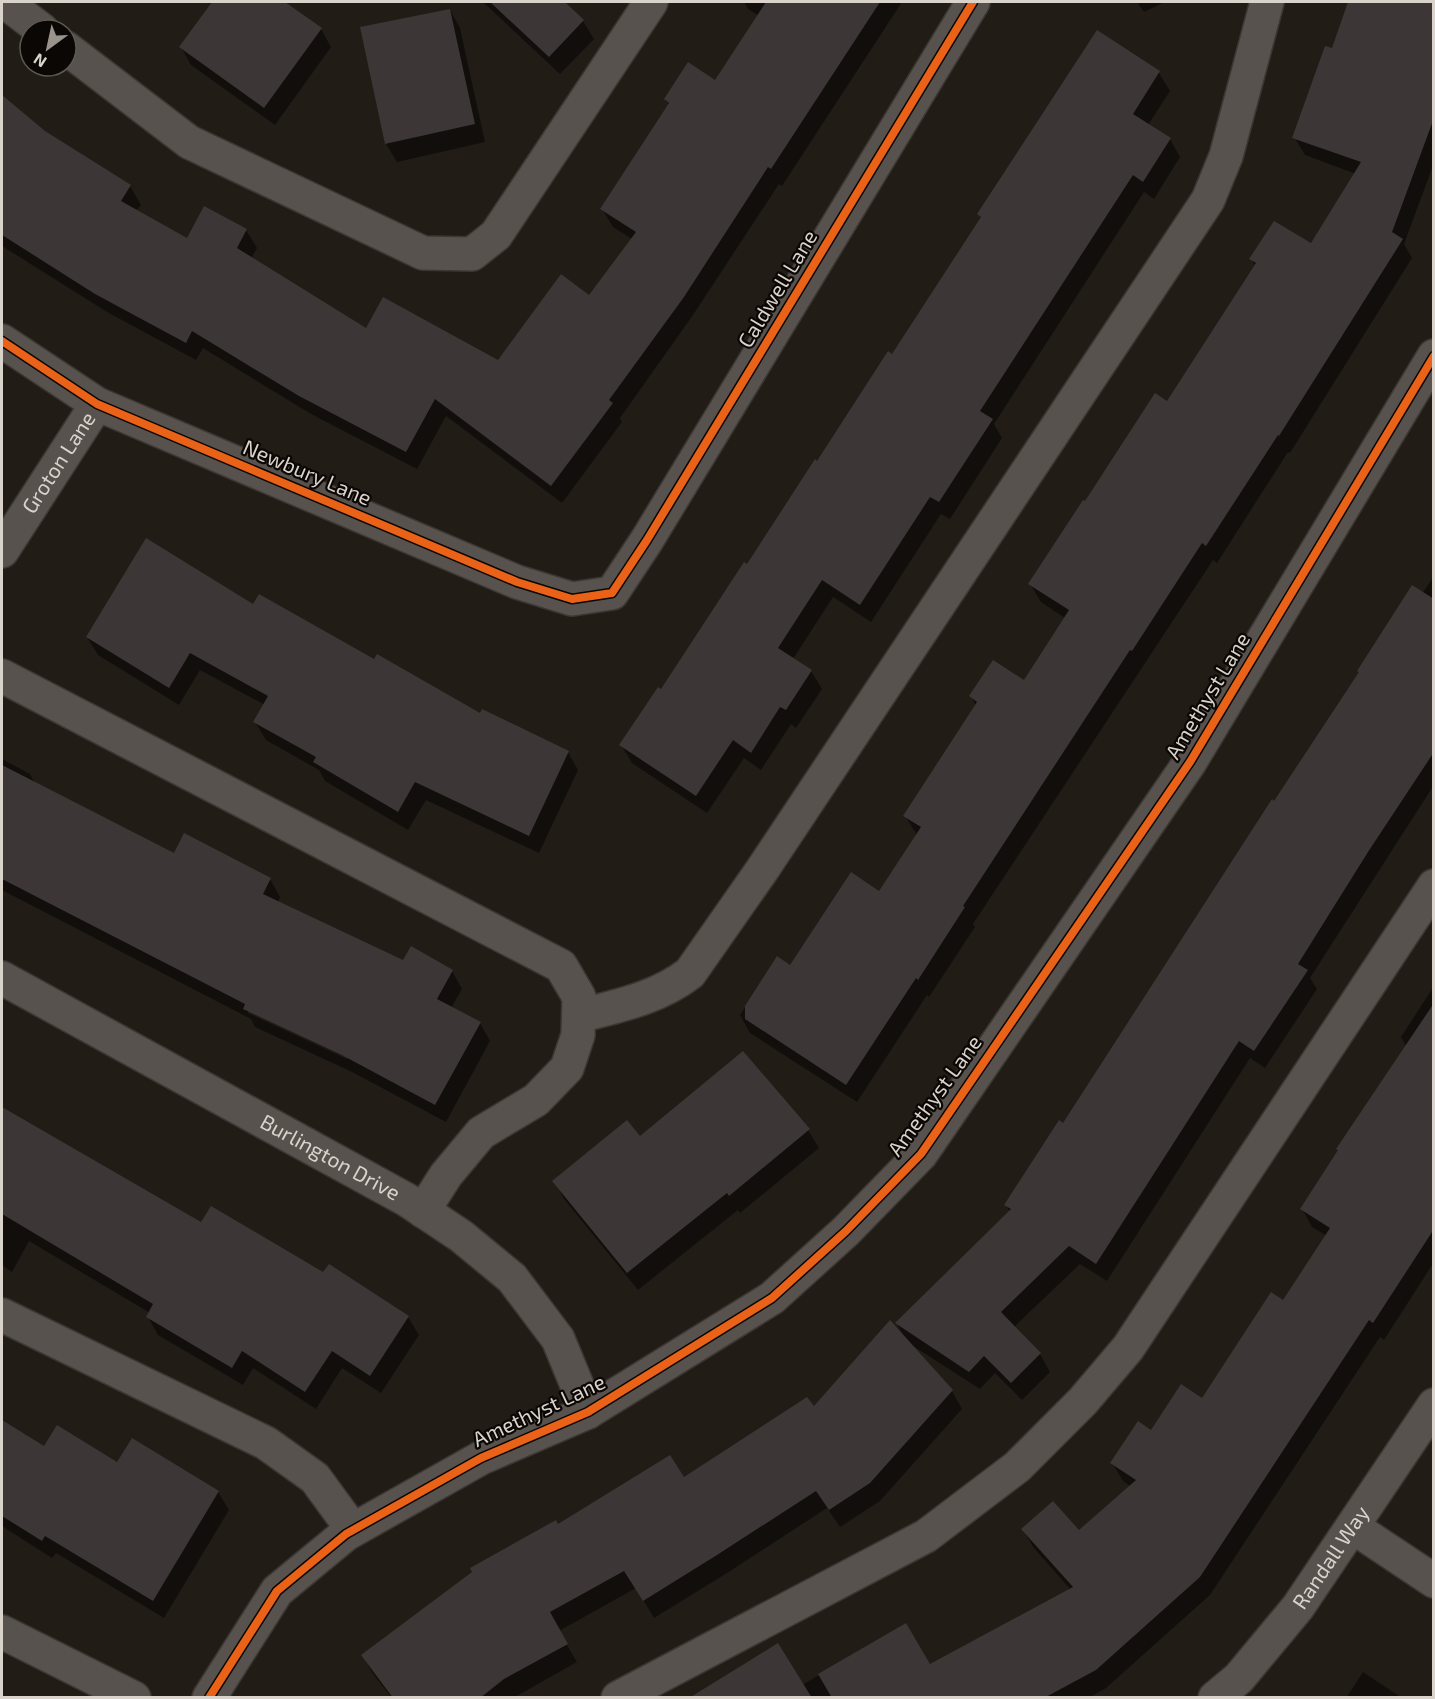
<svg xmlns="http://www.w3.org/2000/svg" width="1435" height="1699" font-family="'Exo 2',sans-serif">
<style>
.shadow{fill:#0007;fill-rule:evenodd}
.building{fill:#3c3736}
.lines{fill:none;stroke-linecap:round;stroke-linejoin:round}
.minor-casing{stroke:#3b3733;stroke-width:36}
.minor{stroke:#57524e;stroke-width:33}
.cycleway-casing{stroke:#0b0704;stroke-width:11}
.cycleway{stroke:#ea6118;stroke-width:8}
.labels{text-anchor:middle;stroke-width:4.5;stroke-linejoin:round;paint-order:stroke}
.street-label{font-size:21px;fill:#d9d3cc;stroke:#0b0704}
</style>
<rect width="100%" height="100%" fill="#211c16"/>
<path class="shadow" d="M 213,2 L 282,2 L 321,29 L 331,47 L 275,125 L 191,65 L 181,47 Z
M 483,2 L 568,2 L 566,4 L 583,21 L 594,39 L 560,74 Z
M 744,2 L 902,2 L 782,186 L 779,184 L 693,315 L 620,418 L 622,422 L 562,503 L 446,416 L 417,469 L 311,414 L 203,348 L 196,360 L 107,312 L 2,246 L 2,97 L 44,133 L 130,186 L 141,205 L 136,211 L 188,240 L 205,208 L 246,230 L 257,248 L 251,259 L 366,330 L 499,362 L 590,297 L 632,239 L 613,227 L 602,209 L 669,105 L 665,99 L 716,82 L 759,16 L 748,9 Z
M 1137,2 L 1165,2 L 1144,12 Z
M 1349,2 L 1434,2 L 1434,163 L 1404,244 L 1412,258 L 1290,453 L 1288,452 L 1217,563 L 1213,560 L 973,924 L 975,927 L 929,997 L 927,995 L 857,1102 L 750,1033 L 740,1015 L 778,958 L 791,967 L 880,893 L 917,835 L 905,816 L 976,706 L 971,696 L 1024,682 L 1065,618 L 1041,602 L 1030,584 L 1085,503 L 1167,403 L 1256,267 L 1251,259 L 1311,246 L 1356,174 L 1305,155 L 1294,137 L 1333,50 Z
M 450,10 L 460,28 L 485,142 L 397,162 L 386,144 Z
M 1097,32 L 1159,73 L 1170,91 L 1148,125 L 1170,139 L 1180,157 L 1154,199 L 1144,192 L 994,424 L 1002,438 L 950,519 L 941,514 L 871,622 L 833,597 L 793,659 L 811,671 L 822,689 L 796,728 L 791,724 L 761,770 L 744,758 L 707,813 L 632,763 L 621,745 L 661,691 L 893,356 L 981,218 L 979,214 Z
M 1434,576 L 1434,785 L 1310,978 L 1317,989 L 1265,1068 L 1250,1058 L 1107,1281 L 1080,1264 L 1014,1327 L 1040,1354 L 1050,1372 L 1022,1400 L 995,1373 L 980,1389 L 910,1344 L 952,1391 L 962,1409 L 880,1501 L 840,1527 L 827,1508 L 727,1573 L 654,1618 L 636,1588 L 559,1631 L 577,1662 L 513,1698 L 392,1698 L 373,1674 L 363,1656 L 557,1526 L 684,1479 L 814,1408 L 903,1335 L 897,1324 L 1010,1212 L 1006,1205 L 1063,1125 L 1360,673 L 1358,671 L 1422,594 Z
M 254,606 L 375,661 L 481,715 L 568,752 L 578,770 L 539,853 L 426,800 L 408,830 L 325,781 L 319,770 L 266,740 L 255,722 L 265,705 L 200,670 L 179,705 L 98,655 L 87,637 Z
M 2,759 L 30,774 L 36,785 L 174,855 L 270,879 L 280,897 L 278,903 L 403,962 L 452,971 L 462,989 L 451,1008 L 480,1023 L 490,1041 L 446,1122 L 352,1072 L 255,1027 L 251,1019 L 2,890 ZM 248,1009 L 348,1056 L 347,1059 L 248,1013 Z
M 1434,986 L 1434,1262 L 1384,1340 L 1380,1337 L 1210,1595 L 1106,1688 L 1088,1698 L 726,1698 L 802,1685 L 906,1625 L 929,1666 L 1071,1590 L 1033,1547 L 1023,1529 L 1078,1532 L 1130,1486 L 1123,1481 L 1112,1463 L 1151,1432 L 1203,1400 L 1284,1302 L 1327,1236 L 1312,1227 L 1302,1209 L 1406,1046 L 1401,1037 Z
M 2,1109 L 202,1224 L 324,1274 L 408,1317 L 419,1335 L 381,1393 L 342,1368 L 316,1409 L 253,1368 L 243,1385 L 158,1335 L 148,1317 L 150,1313 L 29,1241 L 12,1272 L 2,1265 Z
M 808,1130 L 819,1148 L 740,1213 L 738,1210 L 638,1290 L 564,1199 L 554,1181 L 639,1138 Z
M 2,1422 L 44,1448 L 118,1464 L 218,1492 L 229,1510 L 164,1618 L 56,1553 L 52,1558 L 2,1526 Z
M 1363,1672 L 1402,1698 L 1346,1698 Z"/>
<path class="building" d="M 212,2 L 285,2 L 322,28 L 264,108 L 179,47 Z
M 490,2 L 565,2 L 584,20 L 549,57 Z
M 766,2 L 880,2 L 771,169 L 768,167 L 684,297 L 609,400 L 613,403 L 551,486 L 435,399 L 406,452 L 299,396 L 192,331 L 186,343 L 95,294 L 2,235 L 2,95 L 45,131 L 131,185 L 121,201 L 187,238 L 204,206 L 247,229 L 237,248 L 366,328 L 383,297 L 498,360 L 561,274 L 589,295 L 636,232 L 600,209 L 669,103 L 664,99 L 688,62 L 715,80 Z
M 1348,2 L 1434,2 L 1434,118 L 1392,232 L 1403,239 L 1279,436 L 1278,435 L 1206,546 L 1202,543 L 1132,651 L 1130,650 L 963,906 L 965,907 L 918,980 L 916,978 L 846,1085 L 745,1019 L 745,1006 L 777,956 L 790,965 L 851,872 L 879,891 L 921,827 L 903,816 L 977,702 L 969,696 L 993,660 L 1024,680 L 1069,610 L 1028,584 L 1083,500 L 1085,501 L 1155,393 L 1167,401 L 1256,263 L 1249,259 L 1274,221 L 1311,243 L 1361,162 L 1292,138 L 1325,46 L 1332,48 Z
M 450,9 L 475,124 L 385,144 L 360,27 Z
M 1097,30 L 1160,71 L 1133,114 L 1171,138 L 1143,182 L 1133,175 L 980,411 L 993,419 L 939,502 L 930,497 L 860,605 L 822,580 L 778,648 L 812,670 L 786,710 L 780,707 L 751,753 L 733,740 L 696,796 L 619,745 L 658,687 L 661,689 L 744,562 L 747,564 L 815,459 L 817,461 L 888,351 L 892,354 L 981,217 L 977,214 Z
M 146,538 L 253,604 L 259,594 L 374,659 L 377,654 L 480,713 L 482,709 L 569,751 L 529,836 L 415,782 L 398,812 L 313,762 L 316,757 L 253,722 L 268,696 L 190,653 L 169,688 L 86,637 Z
M 1412,585 L 1434,599 L 1434,752 L 1368,852 L 1298,964 L 1308,970 L 1254,1051 L 1239,1041 L 1096,1264 L 1069,1246 L 1001,1312 L 1041,1353 L 1011,1383 L 984,1356 L 969,1372 L 895,1323 L 1011,1209 L 1004,1205 L 1059,1120 L 1063,1123 L 1272,799 L 1274,801 L 1359,672 L 1357,671 Z
M 2,765 L 174,853 L 184,833 L 271,878 L 263,894 L 403,960 L 411,946 L 453,970 L 437,999 L 481,1022 L 435,1105 L 340,1054 L 243,1009 L 245,1004 L 2,879 Z
M 1434,1003 L 1434,1229 L 1373,1323 L 1369,1320 L 1200,1577 L 1096,1670 L 1044,1698 L 832,1698 L 818,1674 L 906,1623 L 930,1664 L 1073,1587 L 1021,1529 L 1053,1501 L 1079,1530 L 1136,1480 L 1110,1463 L 1138,1421 L 1151,1430 L 1181,1384 L 1202,1398 L 1271,1292 L 1283,1300 L 1330,1228 L 1300,1209 L 1338,1150 L 1336,1149 Z
M 743,1051 L 810,1129 L 729,1196 L 727,1193 L 627,1273 L 552,1181 L 627,1120 L 640,1136 Z
M 2,1107 L 201,1222 L 211,1206 L 323,1272 L 329,1264 L 409,1316 L 370,1376 L 332,1351 L 305,1392 L 242,1351 L 232,1368 L 146,1317 L 153,1304 L 2,1214 Z
M 890,1320 L 953,1390 L 870,1483 L 829,1510 L 816,1491 L 717,1555 L 643,1601 L 624,1571 L 550,1612 L 568,1644 L 504,1679 L 480,1698 L 393,1698 L 361,1655 L 472,1572 L 470,1568 L 556,1520 L 558,1524 L 670,1455 L 684,1477 L 807,1397 L 814,1406 Z
M 2,1420 L 44,1446 L 57,1425 L 117,1462 L 132,1438 L 219,1491 L 153,1601 L 45,1536 L 42,1541 L 2,1516 Z
M 778,1643 L 812,1698 L 689,1698 Z"/>
<g class="lines">
<defs>
<g id="minor">
<path d="M 5,2 L 42,30"/>
<path d="M 66,48 L 189,142 L 423,253 L 472,254 L 496,235 L 651,2"/>
<path d="M 2,341 L 97,404 L 517,582 L 572,599 L 612,593 L 647,540 L 973,2"/>
<path id="s1" d="M 2,551 L 97,404"/>
<path d="M 2,676 L 561,966 L 579,997 L 578,1035 L 567,1068 L 536,1100 L 481,1133 L 446,1175 L 423,1211"/>
<path id="s2" d="M 2,978 L 407,1200 L 461,1236 L 512,1278 L 558,1339 L 588,1412"/>
<path d="M 579,1016 C 618,1006 658,998 690,973 L 762,870 L 1208,200 L 1226,156 L 1267,2"/>
<path d="M 2,1315 L 266,1443 L 315,1478 L 353,1530"/>
<path d="M 1353,1527 L 1434,1581"/>
<path d="M 2,1632 L 134,1698"/>
<path d="M 209,1698 L 277,1591 L 346,1534 L 481,1458 L 588,1412 L 772,1298 L 846,1231 L 921,1154 L 1190,762 L 1434,356"/>
<path d="M 618,1698 L 926,1536 L 1017,1467 L 1083,1401 L 1128,1348 L 1434,886"/>
<path id="s3" d="M 1215,1698 L 1239,1678 L 1298,1607 L 1434,1405"/>
</g>
</defs>
<use href="#minor" class="minor-casing"/>
<use href="#minor" class="minor"/>
<defs>
<path id="cycleway" d="M 2,341 L 97,404 L 517,582 L 572,599 L 612,593 L 647,540 L 973,2
M 209,1698 L 277,1591 L 346,1534 L 481,1458 L 588,1412 L 772,1298 L 846,1231 L 921,1154 L 1190,762 L 1434,356"/>
</defs>
<use href="#cycleway" class="cycleway-casing"/>
<use href="#cycleway" class="cycleway"/>
</g>
<g class="labels">
<g class="street-label">
<text transform="translate(778 289) rotate(-59)" y="7">Caldwell Lane</text>
<text dy="7" stroke="none"><textPath href="#s1" startOffset="105">Groton Lane</textPath></text>
<text transform="translate(307 473) rotate(23)" y="7">Newbury Lane</text>
<text transform="translate(1208 696) rotate(-59)" y="7">Amethyst Lane</text>
<text transform="translate(935 1096) rotate(-54)" y="7">Amethyst Lane</text>
<text dy="7" stroke="none"><textPath href="#s2" startOffset="374">Burlington Drive</textPath></text>
<text transform="translate(539 1411) rotate(-25)" y="7">Amethyst Lane</text>
<text dy="7" stroke="none"><textPath href="#s3" startOffset="183">Randall Way</textPath></text>
</g>
</g>
<rect width="1435" height="1699" fill="none" stroke="#d9d3cc" stroke-width="6"/>
<g transform="translate(48 48) rotate(213)"><circle r="28" fill="#0b0704" stroke="#5d5954" stroke-width="1.5"/>
<path d="M0-4.5L10 22L0 15L-10 22Z" fill="#99938c"/>
<text y="-9" font-size="16" font-weight="bold" text-anchor="middle" fill="#d9d3cc">N</text>
</g>
</svg>
